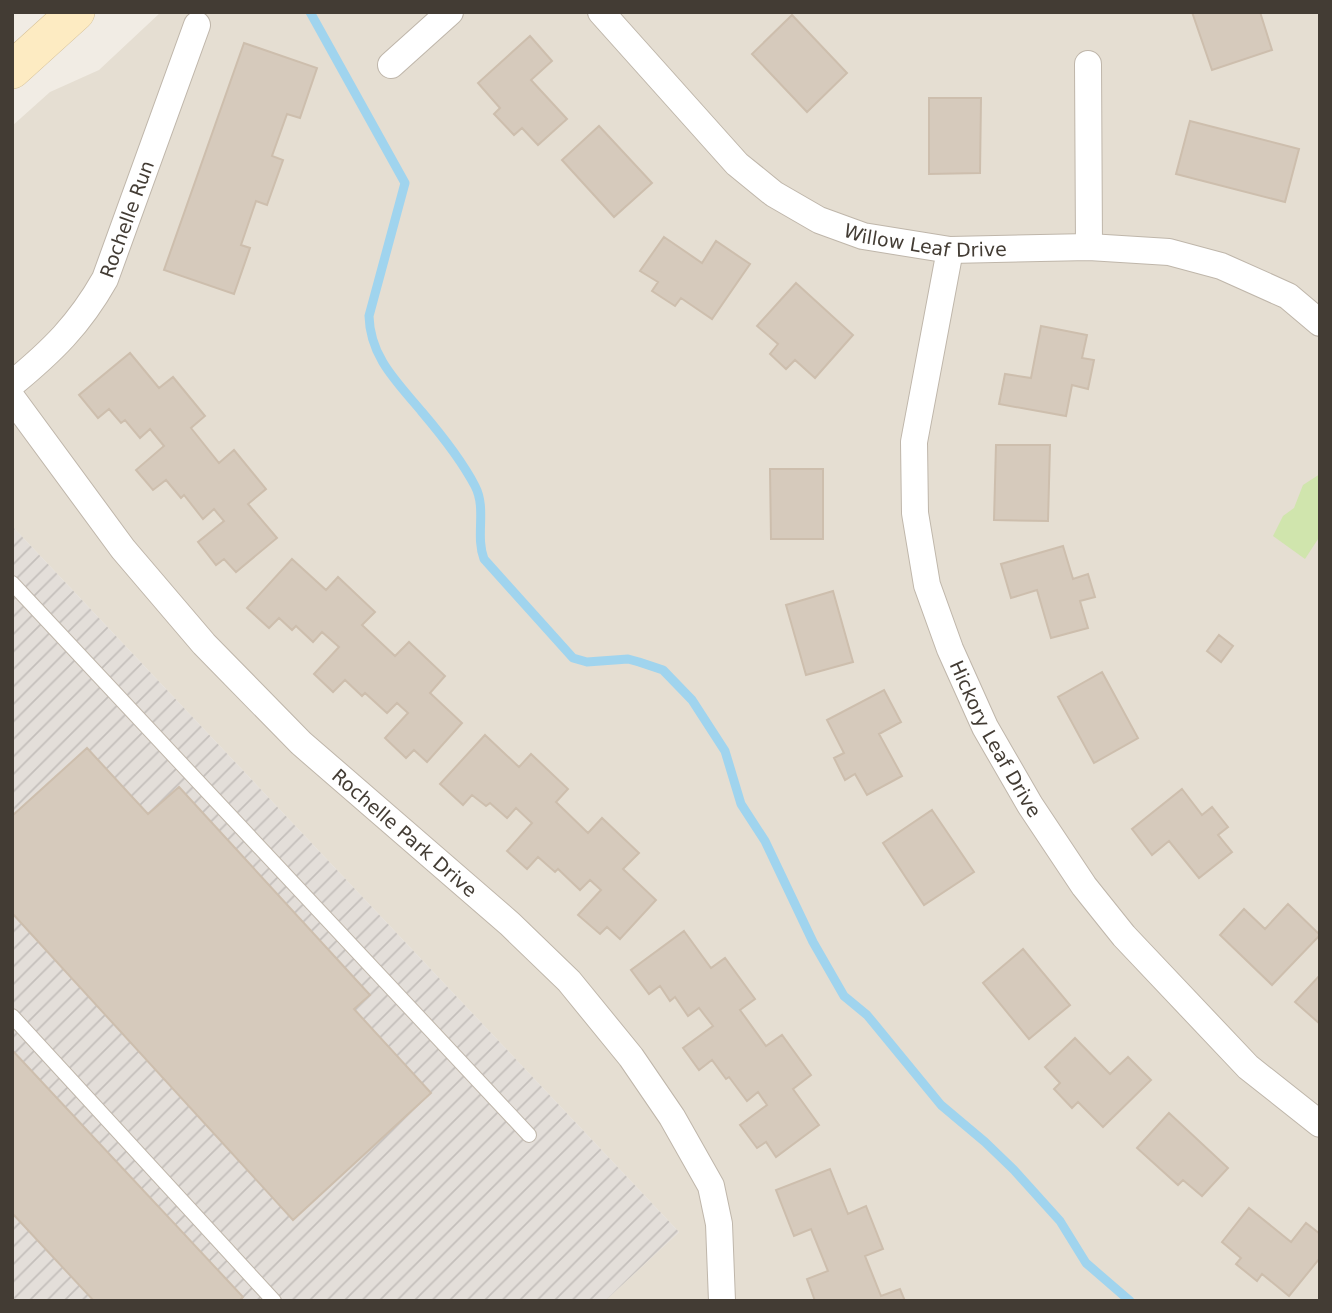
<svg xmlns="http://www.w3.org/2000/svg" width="1332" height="1313" font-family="'DejaVu Sans',sans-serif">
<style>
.residential{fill:#e5ded2}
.industrial{fill:url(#industrial-furrows)}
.green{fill:#d0e5ad}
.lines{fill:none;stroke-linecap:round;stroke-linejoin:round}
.stream{stroke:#a0d4ee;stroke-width:9}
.building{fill:#d6cabc;stroke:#cdbead;stroke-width:2}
.service-casing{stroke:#bfb6aa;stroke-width:16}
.minor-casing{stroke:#bfb6aa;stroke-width:28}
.secondary-casing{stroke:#d4bf96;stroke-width:38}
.service{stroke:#fff;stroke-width:14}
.minor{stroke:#fff;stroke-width:26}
.secondary{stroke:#fdebc2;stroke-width:37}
.labels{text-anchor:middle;stroke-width:5;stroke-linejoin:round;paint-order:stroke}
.street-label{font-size:19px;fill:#433c34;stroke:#fff}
</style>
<defs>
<pattern id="industrial-furrows" width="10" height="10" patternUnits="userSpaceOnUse" patternTransform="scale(1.75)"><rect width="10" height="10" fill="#e3ded9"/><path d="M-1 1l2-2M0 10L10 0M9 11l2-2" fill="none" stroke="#c4bfbb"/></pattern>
</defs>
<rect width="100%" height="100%" fill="#f1ece4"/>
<path class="residential" d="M 161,12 L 1320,12 L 1320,1301 L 605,1301 L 679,1232 L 12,526 L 12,126 L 50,92 L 99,70 Z"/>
<path class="industrial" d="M 12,526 L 679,1232 L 605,1301 L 12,1301 Z"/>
<path class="green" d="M 1320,474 L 1320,536 L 1305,559 L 1273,536 L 1283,516 L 1294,508 L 1303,485 Z"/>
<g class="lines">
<path class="stream" d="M 310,12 L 405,183 L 369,316 C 370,357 397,382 422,412 C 439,432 463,463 475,486 C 487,509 475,535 484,559 L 573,658 L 587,662 L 628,659 L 639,662 L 663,670 L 692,700 L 725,751 L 741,804 L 765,841 L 813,942 L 844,996 L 867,1015 L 941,1105 L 985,1142 L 1014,1170 L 1060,1221 L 1086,1263 L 1130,1301"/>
</g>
<path class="building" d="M 1192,12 L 1260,12 L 1272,50 L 1212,70 Z
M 792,15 L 847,73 L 807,112 L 752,54 Z
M 530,36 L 552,61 L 531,80 L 567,119 L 538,145 L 522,128 L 514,135 L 494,114 L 500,108 L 478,83 Z
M 244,43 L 317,68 L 300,118 L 287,114 L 272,156 L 283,160 L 267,205 L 256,201 L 241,245 L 250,248 L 234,294 L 164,270 Z
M 929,98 L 981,98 L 980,173 L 929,174 Z
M 1190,121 L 1299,149 L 1285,202 L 1176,174 Z
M 599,126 L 652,183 L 614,217 L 562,160 Z
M 664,237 L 702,263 L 716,241 L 750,264 L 712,319 L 681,298 L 675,306 L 652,291 L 658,282 L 640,271 Z
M 796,283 L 853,335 L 815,378 L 795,360 L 786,369 L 770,354 L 778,344 L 757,326 Z
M 1041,326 L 1087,335 L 1082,358 L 1094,360 L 1088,389 L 1072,385 L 1066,416 L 999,404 L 1005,374 L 1031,378 Z
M 130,353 L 159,388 L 173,377 L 205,416 L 191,428 L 219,463 L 234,450 L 266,489 L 248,504 L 277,538 L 236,572 L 224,559 L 216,565 L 198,542 L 224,521 L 214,509 L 203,519 L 184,495 L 181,498 L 166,480 L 153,490 L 136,470 L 164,446 L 150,429 L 140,438 L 125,420 L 121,423 L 109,409 L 98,418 L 79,395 Z
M 996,445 L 1050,445 L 1048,521 L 994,520 Z
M 770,469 L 823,469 L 823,539 L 771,539 Z
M 1063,546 L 1073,579 L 1088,574 L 1095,597 L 1080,601 L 1088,628 L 1051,638 L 1037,590 L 1011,598 L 1001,564 Z
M 292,559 L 326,590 L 338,577 L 375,612 L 362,625 L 395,656 L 409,642 L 445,676 L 430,693 L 462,723 L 427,762 L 414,750 L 406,758 L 385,738 L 408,713 L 397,703 L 387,713 L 365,693 L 362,696 L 345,680 L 333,692 L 314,674 L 339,647 L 322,632 L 313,642 L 296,626 L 292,630 L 279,618 L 269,628 L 247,608 Z
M 833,591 L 853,662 L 806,675 L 786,605 Z
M 1219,635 L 1233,646 L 1221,662 L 1207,651 Z
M 1102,672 L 1138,738 L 1094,763 L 1058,697 Z
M 884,690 L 901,722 L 879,734 L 902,776 L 867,795 L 855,774 L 845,780 L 834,758 L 844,753 L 827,720 Z
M 485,735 L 519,767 L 531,754 L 568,789 L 556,802 L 588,833 L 602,818 L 639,853 L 623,869 L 656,900 L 620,939 L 607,927 L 600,934 L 578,915 L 601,890 L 590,880 L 580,890 L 558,869 L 555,872 L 538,857 L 527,869 L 507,851 L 532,823 L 516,808 L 507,818 L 490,803 L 486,806 L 472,795 L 463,805 L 440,784 Z
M 87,748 L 148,814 L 179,787 L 370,995 L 354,1009 L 431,1093 L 293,1220 L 12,913 L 12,816 Z
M 1182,789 L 1202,815 L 1212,807 L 1228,827 L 1218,835 L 1232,852 L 1199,878 L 1169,841 L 1152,855 L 1132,829 Z
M 932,810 L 974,872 L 924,905 L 883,843 Z
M 1288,904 L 1320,935 L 1272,985 L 1220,935 L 1244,909 L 1265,929 Z
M 684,931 L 711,968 L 725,958 L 755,999 L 740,1010 L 766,1046 L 782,1035 L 811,1075 L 793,1089 L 819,1125 L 776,1157 L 766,1142 L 757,1148 L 740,1125 L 767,1105 L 758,1092 L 747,1101 L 729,1077 L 726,1079 L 712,1060 L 699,1070 L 683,1048 L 713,1026 L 699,1008 L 688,1016 L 675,997 L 670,1001 L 660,986 L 649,994 L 631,970 Z
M 1023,949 L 1070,1005 L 1029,1039 L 983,983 Z
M 1320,975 L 1320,1024 L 1295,1002 Z
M 1075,1038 L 1110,1074 L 1128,1057 L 1151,1080 L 1103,1127 L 1078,1102 L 1072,1108 L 1054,1089 L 1060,1083 L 1045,1067 Z
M 12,1050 L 243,1297 L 239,1301 L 94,1301 L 12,1213 Z
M 1169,1113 L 1228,1168 L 1202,1196 L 1183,1180 L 1178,1185 L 1137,1148 Z
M 830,1169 L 848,1214 L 866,1206 L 883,1249 L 865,1256 L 881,1296 L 900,1289 L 905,1301 L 815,1301 L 807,1279 L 828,1271 L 811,1229 L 794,1236 L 776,1190 Z
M 1249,1208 L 1291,1242 L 1306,1223 L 1320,1234 L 1320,1258 L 1289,1296 L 1262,1274 L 1257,1281 L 1236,1264 L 1241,1258 L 1222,1242 Z"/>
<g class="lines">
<defs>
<path id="service" d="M 12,583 L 529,1135
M 12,1016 L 274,1301"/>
<g id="minor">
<path id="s1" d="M 601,12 L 737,164 L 774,194 L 819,220 L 863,236 L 950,250 L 1089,247 L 1169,252 L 1221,266 L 1288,296 L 1320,323"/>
<path d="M 1088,64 L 1089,247"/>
<path d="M 391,65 L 450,12"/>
<path id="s2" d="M 950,250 L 914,442 L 915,513 L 927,585 L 950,649 L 985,727 L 1030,805 L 1084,886 L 1124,936 L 1248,1067 L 1320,1124"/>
<path id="s3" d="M 12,384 C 52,351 79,325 105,279 L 197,25"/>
<path id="s4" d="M 12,398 L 123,549 L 204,644 L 301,743 L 510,924 L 569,981 L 631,1057 L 672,1117 L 711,1186 L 719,1224 L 722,1301"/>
</g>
<path id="secondary" d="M 12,70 L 76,12"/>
</defs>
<use href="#service" class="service-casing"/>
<use href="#minor" class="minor-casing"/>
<use href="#secondary" class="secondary-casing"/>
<use href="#service" class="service"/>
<use href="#minor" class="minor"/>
<use href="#secondary" class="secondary"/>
</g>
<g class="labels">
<g class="street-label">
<text dy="7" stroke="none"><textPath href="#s3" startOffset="205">Rochelle Run</textPath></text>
<text dy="7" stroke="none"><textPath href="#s1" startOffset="413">Willow Leaf Drive</textPath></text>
<text dy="7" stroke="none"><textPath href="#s2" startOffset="508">Hickory Leaf Drive</textPath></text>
<text dy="7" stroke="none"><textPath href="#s4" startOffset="588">Rochelle Park Drive</textPath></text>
</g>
</g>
<rect width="1332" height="1313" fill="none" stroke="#433c34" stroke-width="28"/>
</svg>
